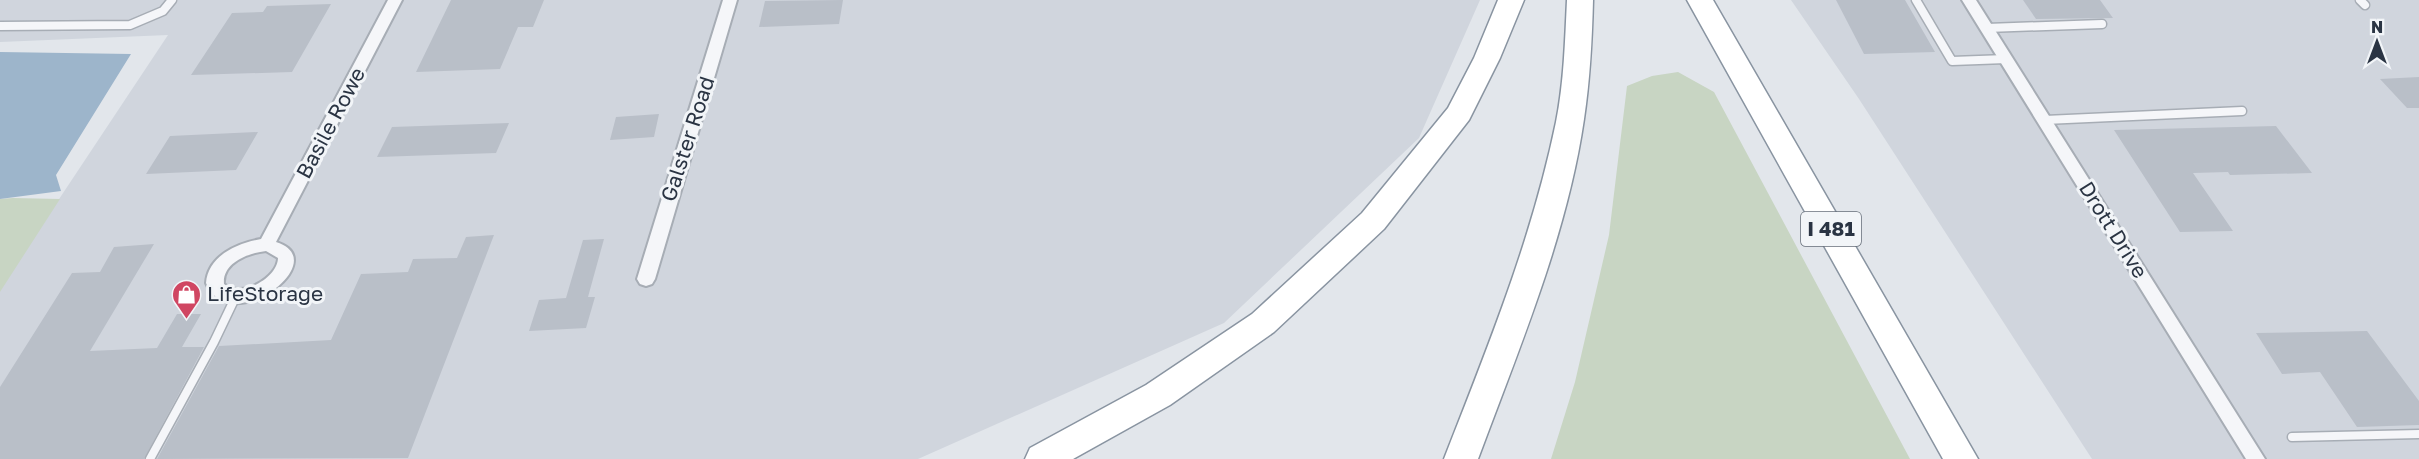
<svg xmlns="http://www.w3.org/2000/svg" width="2419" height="459" font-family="'Golos Text',sans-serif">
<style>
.built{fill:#d0d5dd}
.green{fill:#c8d5c3}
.water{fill:#9db5cb}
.building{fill:#b9bfc8}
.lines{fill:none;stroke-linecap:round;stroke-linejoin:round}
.service-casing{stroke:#a7adb5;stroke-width:11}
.minor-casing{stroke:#a7adb5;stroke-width:4}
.motorway-casing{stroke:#8994a1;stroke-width:3}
.service{stroke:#f5f6f9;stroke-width:8}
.minor{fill:#f5f6f9;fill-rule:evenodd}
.motorway{fill:#fff;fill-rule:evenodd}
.labels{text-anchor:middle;stroke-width:6;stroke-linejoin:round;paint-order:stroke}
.shield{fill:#f2f5f8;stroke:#666e79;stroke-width:1.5}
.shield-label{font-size:20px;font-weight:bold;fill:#2a3443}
.street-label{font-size:21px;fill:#2a3443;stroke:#f2f5f8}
.poi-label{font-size:21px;fill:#2a3443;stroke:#f2f5f8;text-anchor:start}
</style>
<rect width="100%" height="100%" fill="#e2e6eb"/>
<path class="built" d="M 0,0 L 1480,0 L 1419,138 L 1224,323 L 918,459 L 0,459 L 0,288 L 168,35 L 0,42 Z
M 1791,0 L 2419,0 L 2419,459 L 2092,459 L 1859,99 Z"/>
<path class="green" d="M 1678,72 L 1714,92 L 1910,459 L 1551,459 L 1575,382 L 1609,235 L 1627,86 L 1652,76 Z
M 13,198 L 60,199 L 0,292 L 0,199 Z"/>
<path class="water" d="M 0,52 L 131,54 L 56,175 L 61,191 L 0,199 Z"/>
<path class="building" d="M 451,0 L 544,0 L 533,27 L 518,27 L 500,69 L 416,72 Z
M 843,0 L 839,24 L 759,27 L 765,1 Z
M 1836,0 L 1905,0 L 1935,52 L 1864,54 Z
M 2023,0 L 2100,0 L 2113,18 L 2036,19 Z
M 331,4 L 292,72 L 191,75 L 232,13 L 263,12 L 267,6 Z
M 2419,77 L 2419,108 L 2407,108 L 2380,79 Z
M 659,114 L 654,137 L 610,140 L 616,117 Z
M 509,123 L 496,153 L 377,157 L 392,127 Z
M 2276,126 L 2312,173 L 2230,175 L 2228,172 L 2193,173 L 2233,231 L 2180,232 L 2114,130 Z
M 258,132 L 236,170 L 146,174 L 170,136 Z
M 494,235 L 408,458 L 157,459 L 219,346 L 331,340 L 361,274 L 408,272 L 413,259 L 457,258 L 466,237 Z
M 604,239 L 588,297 L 595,297 L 586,328 L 529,331 L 539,300 L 566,298 L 583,240 Z
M 154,244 L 90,351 L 157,348 L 177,314 L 201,314 L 182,347 L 204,347 L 144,459 L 0,459 L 0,387 L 72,273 L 100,272 L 114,247 Z
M 2367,331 L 2419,401 L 2419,425 L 2357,427 L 2320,372 L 2282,374 L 2256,333 Z"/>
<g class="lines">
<defs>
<path id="service" d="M 1916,0 L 1952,61 L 2006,59
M 2360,0 L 2365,5
M 0,26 L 130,25 L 163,11 L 172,0
M 1987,28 L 2102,24
M 2045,120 L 2242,111
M 2292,437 L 2419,434
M 150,459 L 214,342 L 236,296"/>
<path id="minor" d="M 388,0 L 402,0 L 276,242 C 336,261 228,340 206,283 C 208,256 237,243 261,239 ZM 266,251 L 278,258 C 278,278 240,299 224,284 C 222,263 248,253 266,251 Z
M 723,0 L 737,0 L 655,279 L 652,284 L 646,286 L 640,284 L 637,279 Z
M 1962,0 L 1976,0 L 2265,459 L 2246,459 Z"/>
<path id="motorway" d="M 1498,0 L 1524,0 L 1500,58 L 1469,120 L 1384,229 L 1274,332 L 1170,405 L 1073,459 L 1025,459 L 1030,448 L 1146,385 L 1252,314 L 1362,213 L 1448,108 L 1474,58 Z
M 1567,0 L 1593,0 C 1592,40 1590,79 1584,119 C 1567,236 1519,348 1478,459 L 1444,459 C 1487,349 1532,239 1556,122 C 1564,82 1565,41 1567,0 Z
M 1687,0 L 1713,0 L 1978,459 L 1943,459 Z"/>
</defs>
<use href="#service" class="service-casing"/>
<use href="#minor" class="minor-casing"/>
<use href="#motorway" class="motorway-casing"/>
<use href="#service" class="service"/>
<use href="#minor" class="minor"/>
<use href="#motorway" class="motorway"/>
</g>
<defs>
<symbol id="shop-pin" viewBox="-11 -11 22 30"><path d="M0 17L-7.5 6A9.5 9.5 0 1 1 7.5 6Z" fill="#d04662" stroke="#f2f5f8"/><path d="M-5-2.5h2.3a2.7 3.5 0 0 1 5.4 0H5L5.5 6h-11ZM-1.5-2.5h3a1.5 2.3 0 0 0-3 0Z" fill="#fff"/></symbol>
</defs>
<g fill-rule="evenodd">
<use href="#shop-pin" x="170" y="278" width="33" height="45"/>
</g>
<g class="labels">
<rect class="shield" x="1801" y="212" width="60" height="34" rx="4.5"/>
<g class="shield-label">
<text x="1831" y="236">I 481</text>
</g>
<g class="street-label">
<text transform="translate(331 123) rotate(-62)" y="7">Basile Rowe</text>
<text transform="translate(688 139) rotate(-72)" y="7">Galster Road</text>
<text transform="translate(2113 230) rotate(58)" y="7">Drott Drive</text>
</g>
<g class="poi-label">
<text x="207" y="301">LifeStorage</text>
</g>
</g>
<g transform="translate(2377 42)" stroke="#f2f5f8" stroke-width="4.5" paint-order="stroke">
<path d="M0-4.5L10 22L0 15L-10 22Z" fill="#2a3443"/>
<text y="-9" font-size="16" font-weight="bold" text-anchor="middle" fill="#2a3443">N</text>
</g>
</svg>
